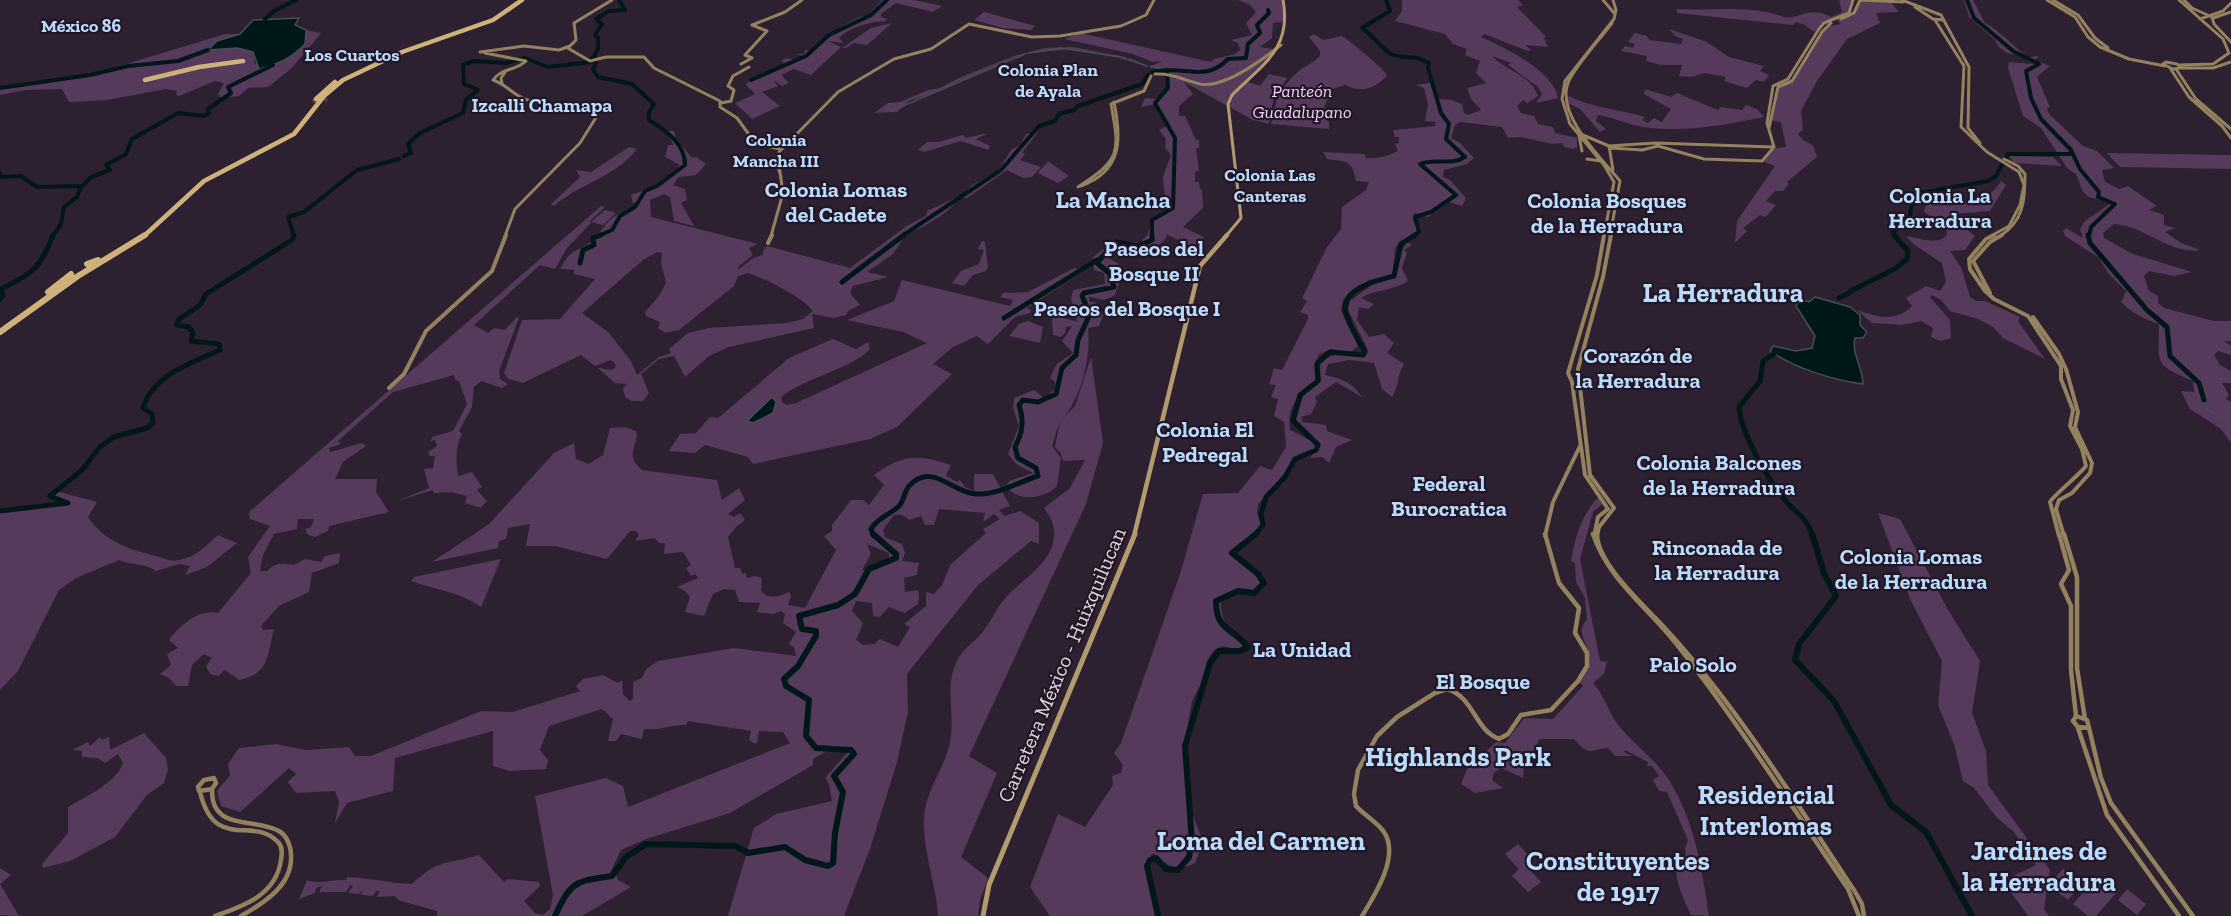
<svg xmlns="http://www.w3.org/2000/svg" width="2231" height="916" font-family="'Zilla Slab',serif">
<style>
.green{fill:#553a5c;fill-rule:evenodd}
.water{fill:#00171a;stroke:#435055;stroke-width:1.5}
.lines{fill:none;stroke-linecap:round;stroke-linejoin:round}
.stream{stroke:#435055;stroke-width:1.5}
.river-far2{stroke:#00171a;stroke-width:4}
.river-far1{stroke:#00171a;stroke-width:5}
.river{stroke:#00171a;stroke-width:6}
.highway-tunnel{stroke:#483b4a;stroke-width:4.5;stroke-dasharray:4.5 2;stroke-linecap:butt}
.secondary-far2{stroke:#94815e;stroke-width:3}
.secondary-far1{stroke:#94815e;stroke-width:4}
.secondary{stroke:#94815e;stroke-width:4.5}
.primary-far2{stroke:#b39b6d;stroke-width:3}
.primary-far1{stroke:#b39b6d;stroke-width:4.5}
.primary{stroke:#b39b6d;stroke-width:5}
.highway-far1{stroke:#cfb27a;stroke-width:4.5}
.highway{stroke:#cfb27a;stroke-width:6}
.labels{text-anchor:middle;stroke-width:4.5;stroke-linejoin:round;paint-order:stroke}
.far-neighbourhood-label{font-size:18px;font-weight:bold;fill:#b9dcfe;stroke:#231726}
.far-park-label{font-size:18px;font-style:italic;fill:#f2d0f9;stroke:#231726}
.far-quarter-label{font-size:20px;font-weight:bold;fill:#b9dcfe;stroke:#231726}
.street-label{font-size:21px;fill:#ded5e0;stroke:#231726}
.neighbourhood-label{font-size:22px;font-weight:bold;fill:#b9dcfe;stroke:#231726}
.quarter-label{font-size:24px;font-weight:bold;fill:#b9dcfe;stroke:#231726}
.district-label{font-size:27px;font-weight:bold;fill:#b9dcfe;stroke:#231726}
.near-neighbourhood-label{font-size:27px;font-weight:bold;fill:#b9dcfe;stroke:#231726}
</style>
<rect width="100%" height="100%" fill="#2d2030"/>
<path class="green" d="M 882,0 L 914,0 L 942,6 L 933,12 L 896,3 L 881,14 L 881,17 L 888,19 L 884,22 C 873,20 846,29 839,38 L 844,43 L 828,41 L 841,47 L 811,75 L 794,69 L 781,75 L 789,83 L 782,86 L 773,80 L 778,86 L 762,92 L 780,106 L 752,119 L 735,103 L 755,94 L 746,85 L 747,83 L 786,64 L 781,61 L 786,58 L 795,60 L 802,56 L 797,54 L 804,54 L 805,50 L 813,51 C 824,41 854,14 867,16 Z
M 1238,0 L 1281,0 L 1284,17 L 1282,22 L 1273,23 L 1272,38 L 1260,47 L 1277,50 L 1245,81 L 1260,86 L 1269,74 L 1287,78 L 1273,101 L 1269,124 L 1253,120 L 1184,82 L 1193,94 L 1179,106 L 1179,116 L 1185,116 L 1196,140 L 1199,140 L 1199,148 L 1196,148 L 1199,171 L 1195,172 L 1195,182 L 1199,182 L 1200,189 L 1202,190 L 1203,208 L 1183,227 L 1204,237 L 1203,242 L 1192,247 L 1166,234 L 1167,237 L 1159,245 L 1147,247 L 1147,250 L 1139,251 L 1121,247 L 1108,258 L 1119,264 L 1116,268 L 1120,281 L 1114,296 L 1104,300 L 1089,297 L 1090,302 L 1095,302 L 1103,315 L 1099,326 L 1088,328 C 1091,357 1082,396 1063,418 L 1075,406 L 1091,357 L 1103,443 L 1086,504 L 969,756 L 997,773 L 961,857 L 988,878 L 980,900 L 978,916 L 938,916 C 936,883 922,850 924,817 C 926,787 948,765 951,736 C 954,707 944,683 959,657 C 964,648 974,642 981,634 C 992,621 997,605 1010,593 C 1029,575 1065,553 1051,519 C 1049,515 1046,512 1044,508 L 1070,488 L 1085,460 L 1063,461 L 1061,454 L 1055,447 L 1060,421 L 1052,446 L 1061,458 L 1057,486 C 1047,498 1015,504 1007,485 L 1009,481 L 1033,473 L 1016,464 L 1008,454 L 1019,426 L 1013,408 L 1014,398 L 1034,390 L 1044,398 L 1055,389 L 1055,382 L 1050,378 L 1057,364 L 1073,353 L 1062,341 L 1072,326 L 1066,327 L 1065,333 L 1061,337 L 1053,335 L 1052,320 L 1055,316 L 1083,323 L 1077,321 L 1071,299 L 1073,290 L 1105,284 L 1104,273 L 1094,270 L 1093,257 L 1115,241 L 1140,243 L 1148,234 L 1152,220 L 1172,208 L 1174,201 L 1165,199 L 1163,177 L 1171,155 L 1165,148 L 1166,139 L 1159,130 L 1170,125 L 1155,104 L 1141,107 L 1145,98 L 1157,99 L 1166,89 L 1167,72 L 1149,67 L 1162,61 L 1153,62 L 1133,54 L 1064,39 L 1080,33 L 1211,62 L 1214,59 L 1235,54 L 1240,50 L 1238,43 L 1231,40 L 1252,35 L 1246,23 L 1256,12 L 1250,5 Z
M 1402,0 L 1518,0 L 1523,5 L 1517,7 L 1546,37 L 1544,38 L 1548,47 L 1525,45 L 1531,50 L 1528,51 L 1484,34 L 1481,37 C 1504,47 1554,71 1558,98 L 1536,103 L 1542,94 L 1538,87 L 1508,65 L 1511,63 L 1492,56 C 1506,71 1531,75 1538,96 L 1527,103 L 1523,100 L 1517,106 L 1521,113 L 1534,116 L 1538,124 L 1553,127 L 1555,133 L 1577,138 L 1577,147 L 1573,149 L 1564,147 L 1563,143 L 1552,144 L 1521,137 L 1508,138 L 1502,127 L 1460,122 L 1455,125 L 1451,138 L 1460,143 L 1474,158 L 1467,164 L 1444,170 L 1443,177 L 1450,180 L 1466,198 L 1462,206 L 1449,202 L 1428,217 L 1414,213 L 1413,221 L 1419,227 L 1417,232 L 1399,242 L 1395,248 L 1393,272 L 1389,276 L 1369,280 L 1343,300 L 1341,311 L 1358,346 L 1350,353 L 1331,349 L 1319,354 L 1314,365 L 1316,380 C 1299,394 1286,407 1290,430 L 1317,444 L 1313,450 L 1293,458 L 1284,474 L 1258,504 L 1257,513 L 1261,525 C 1255,539 1238,539 1231,553 C 1238,565 1257,569 1262,582 L 1253,591 L 1238,589 L 1222,595 C 1217,617 1230,633 1245,647 L 1239,650 L 1223,646 L 1214,650 L 1207,661 L 1203,680 L 1192,701 L 1183,751 L 1190,807 L 1203,842 L 1195,863 C 1173,874 1170,866 1153,853 L 1145,865 L 1156,916 L 1050,916 L 1030,887 L 1058,814 L 1085,827 L 1113,785 L 1112,776 L 1121,773 L 1123,765 L 1114,753 L 1121,743 L 1180,574 L 1203,494 L 1238,493 L 1260,466 L 1272,470 L 1286,447 L 1284,422 L 1274,416 L 1278,399 L 1271,397 L 1276,385 L 1269,384 L 1274,368 L 1282,370 L 1308,319 L 1308,315 L 1300,312 L 1307,301 L 1302,298 L 1327,247 L 1341,229 L 1342,207 L 1366,190 L 1369,182 L 1356,181 C 1352,159 1347,162 1327,159 L 1323,152 L 1365,154 L 1366,158 C 1377,159 1388,156 1398,151 L 1395,144 L 1399,143 L 1399,137 L 1395,137 L 1393,130 L 1435,126 L 1436,122 L 1425,121 L 1428,105 L 1424,88 L 1416,85 L 1430,83 L 1435,99 L 1451,100 L 1462,104 L 1464,113 L 1468,115 L 1481,110 L 1471,99 L 1467,88 L 1486,83 L 1476,73 L 1480,61 L 1465,55 L 1467,49 L 1453,44 L 1445,34 L 1395,21 L 1402,11 Z
M 1839,0 L 1853,0 L 1851,11 L 1824,23 L 1814,32 L 1805,25 L 1796,22 L 1793,25 L 1677,13 L 1677,9 C 1712,11 1749,5 1781,16 C 1798,22 1808,4 1831,17 L 1842,12 Z
M 1860,0 L 1890,1 L 1899,12 L 1876,13 L 1880,23 L 1847,39 L 1817,81 L 1801,111 L 1803,130 L 1798,134 L 1803,140 L 1813,145 L 1817,157 L 1787,182 L 1789,184 L 1783,191 L 1775,191 L 1766,201 L 1776,205 L 1766,217 L 1760,215 L 1743,228 L 1747,231 L 1735,243 L 1737,221 L 1775,166 L 1762,161 L 1772,149 L 1786,147 L 1781,122 L 1771,120 L 1777,89 L 1792,81 L 1825,27 L 1841,24 L 1837,20 L 1854,13 Z
M 1964,0 L 1973,0 L 1985,23 C 1997,28 2024,56 2029,57 C 2032,57 2035,56 2039,56 L 2035,60 L 2050,66 L 2037,77 L 2050,107 L 2047,108 L 2049,114 L 2083,146 L 2097,151 L 2114,168 L 2102,170 L 2105,182 L 2119,189 L 2128,186 L 2157,206 L 2149,210 L 2164,215 L 2164,225 L 2175,228 L 2165,232 L 2181,243 L 2200,250 C 2170,255 2143,225 2114,224 L 2103,233 L 2104,238 L 2133,254 L 2192,272 L 2175,276 L 2149,271 L 2144,276 L 2149,291 L 2158,296 L 2158,303 L 2164,308 L 2214,321 L 2231,321 L 2231,341 L 2224,341 L 2231,346 L 2231,355 L 2218,351 L 2214,355 L 2220,365 L 2231,371 L 2231,383 L 2222,383 L 2229,395 L 2226,399 L 2231,402 L 2231,443 L 2221,429 L 2190,409 L 2181,391 L 2194,392 L 2193,381 C 2152,364 2159,363 2159,324 C 2144,319 2132,313 2121,302 L 2126,291 L 2109,274 L 2098,257 L 2065,236 L 2063,231 L 2066,228 L 2083,238 L 2080,229 L 2085,221 L 2111,203 L 2089,197 L 2083,192 L 2076,174 L 2067,168 L 2041,128 L 2023,116 L 2008,68 L 2009,62 L 2033,64 L 2018,55 L 2007,53 L 1999,47 L 1995,40 L 1969,17 Z
M 984,12 L 1035,26 L 1031,30 L 1003,28 L 974,20 Z
M 892,23 L 867,45 L 854,43 L 846,48 L 842,48 L 871,28 Z
M 1669,29 L 1707,42 L 1729,57 L 1764,66 L 1760,71 L 1769,75 L 1764,82 L 1756,80 L 1747,88 L 1724,81 L 1726,77 L 1705,73 L 1691,77 L 1679,76 L 1682,65 L 1661,65 L 1646,61 L 1647,56 L 1621,51 L 1625,46 L 1633,48 L 1635,44 L 1628,42 L 1635,33 L 1647,36 L 1649,40 L 1681,44 L 1683,39 L 1675,36 Z
M 306,30 L 321,33 L 292,68 L 268,87 L 248,88 L 239,96 L 221,98 L 218,94 L 224,83 L 215,81 L 179,96 L 176,95 L 177,91 L 166,89 L 107,100 L 69,102 L 62,89 L 26,90 L 0,95 L 0,88 L 90,75 L 225,34 L 240,34 L 217,41 L 208,50 L 237,48 L 253,52 L 255,64 L 305,44 Z
M 1314,34 L 1323,40 L 1342,36 C 1350,41 1387,71 1387,76 C 1375,88 1361,94 1346,85 L 1332,89 L 1321,115 L 1329,122 L 1329,129 L 1271,124 C 1274,103 1282,84 1300,70 C 1307,65 1314,62 1320,56 L 1320,51 L 1309,37 Z
M 1072,47 L 1121,56 L 1145,66 L 1107,54 L 1071,49 L 1031,53 L 1015,57 L 942,90 L 909,101 L 897,112 L 874,113 L 888,103 L 900,102 L 928,90 L 940,88 L 961,77 L 1014,56 L 1045,48 Z
M 1645,89 L 1671,97 L 1677,93 L 1718,110 L 1721,107 L 1742,110 L 1746,105 L 1757,109 L 1764,117 C 1724,125 1680,134 1638,126 C 1624,123 1612,117 1598,115 L 1596,121 L 1606,129 L 1600,132 L 1580,109 L 1566,102 L 1569,96 C 1589,107 1622,110 1645,117 L 1642,120 L 1648,123 L 1654,118 L 1662,122 L 1671,109 L 1644,94 Z
M 668,131 L 674,131 L 676,138 L 692,158 L 696,157 L 706,164 L 696,175 L 679,177 L 673,185 L 685,189 L 687,200 L 681,203 L 694,226 L 674,221 L 670,197 L 664,194 L 650,200 L 651,217 L 758,244 L 749,248 L 753,255 L 739,266 L 738,270 L 753,258 L 763,255 L 763,251 L 767,246 L 850,268 L 908,225 L 926,216 L 927,211 L 964,194 L 972,185 L 998,171 L 1011,150 L 1020,145 L 1026,134 L 1038,132 L 1022,153 L 1025,154 L 1020,160 L 1041,167 L 1032,177 L 1023,178 L 1007,170 L 967,198 L 960,198 L 945,213 L 921,228 L 907,233 L 893,254 L 867,272 L 888,277 L 853,286 L 850,293 L 860,305 L 848,311 L 846,315 L 834,318 L 812,314 L 814,328 L 729,347 L 709,356 L 685,377 L 674,356 L 659,359 L 641,374 L 649,393 L 643,401 L 631,401 L 625,397 L 623,388 L 627,384 L 615,383 L 598,368 C 605,367 613,374 616,365 L 611,360 L 595,366 L 581,355 L 523,383 L 508,379 L 504,373 L 522,320 L 560,319 L 595,279 L 574,274 L 574,270 L 560,269 C 572,247 574,254 591,242 C 600,235 605,221 617,215 C 625,211 630,211 637,204 L 633,203 L 631,195 L 663,184 L 680,165 L 665,157 L 668,145 L 673,145 ZM 657,252 L 662,253 L 661,263 L 666,283 L 659,296 L 645,312 L 646,316 L 660,322 L 658,328 L 665,333 L 679,330 L 734,286 L 738,276 L 747,273 C 763,277 804,298 813,311 L 803,319 L 787,323 L 709,328 L 688,333 L 669,349 L 671,353 L 659,357 L 637,375 L 631,361 L 608,332 L 582,313 L 643,260 Z
M 983,134 L 987,134 L 976,139 L 990,146 L 988,150 L 961,141 L 924,152 L 918,150 L 927,142 L 938,142 L 963,135 L 966,138 Z
M 629,147 L 637,149 C 617,176 579,184 554,206 L 551,204 L 580,177 L 576,170 L 591,172 Z
M 2107,153 L 2231,155 L 2231,169 L 2120,167 Z
M 2009,156 L 2053,157 L 2062,166 L 2014,163 Z
M 1048,161 L 1069,176 L 1058,183 L 1038,173 Z
M 2001,181 L 2006,185 L 1990,211 L 1952,214 L 1952,217 L 1975,236 L 1965,250 L 1950,251 L 1961,267 L 1970,297 L 1976,301 L 1985,301 L 2020,317 L 2018,321 L 2045,359 L 2003,338 L 1993,327 L 1978,319 L 1950,311 L 1941,300 L 1932,295 L 1930,297 L 1950,320 L 1951,338 L 1941,341 L 1931,337 L 1933,328 L 1921,321 L 1902,325 L 1872,323 L 1857,310 C 1877,317 1895,323 1912,306 L 1906,298 L 1926,286 L 1940,291 L 1946,282 L 1942,263 L 1912,243 L 1906,236 C 1920,238 1936,246 1947,235 L 1946,228 L 1924,212 L 1925,207 C 1940,192 1977,218 2001,181 Z
M 601,206 L 605,207 L 589,222 L 591,222 L 605,210 L 616,213 L 603,225 L 592,222 L 567,248 L 555,269 L 540,265 L 474,325 L 488,333 L 494,328 L 505,330 L 517,317 L 519,318 L 499,371 L 500,379 L 508,384 L 502,388 L 481,381 L 474,387 L 472,407 L 459,431 L 462,434 C 455,448 456,460 458,476 L 472,472 L 482,487 L 477,490 L 487,501 L 481,508 L 465,503 L 467,496 L 451,492 L 434,493 L 433,490 L 397,501 L 429,488 L 424,469 L 433,468 L 435,456 L 430,456 L 428,452 L 437,446 L 435,440 L 431,441 L 432,437 L 453,431 L 467,404 L 459,381 L 455,380 L 454,375 L 393,392 L 338,441 L 341,444 L 329,448 L 330,452 L 362,443 L 366,446 L 343,462 L 335,479 L 377,479 L 376,492 L 389,512 L 329,526 L 328,531 L 315,537 L 308,535 L 305,529 L 311,527 L 314,519 L 298,519 L 297,529 L 274,534 L 263,555 L 260,571 L 267,571 C 276,562 282,563 294,565 L 305,559 L 321,562 L 325,556 L 340,553 L 339,563 L 312,573 L 309,592 L 279,606 L 261,626 L 263,630 L 274,629 C 267,655 270,674 239,680 L 225,670 L 218,676 L 210,674 L 206,666 L 212,658 L 204,654 L 192,665 L 188,686 L 176,686 L 169,678 L 160,674 L 171,665 L 167,654 L 178,648 L 169,640 C 179,626 199,608 218,613 L 251,573 L 248,557 L 270,526 L 250,519 L 249,512 Z
M 982,241 L 985,242 L 988,267 L 986,271 L 973,275 L 964,286 L 952,283 L 961,271 L 979,264 L 984,250 L 978,249 Z
M 1407,242 L 1412,245 L 1404,250 L 1407,253 L 1402,268 L 1408,281 C 1393,291 1376,289 1361,298 L 1374,304 L 1368,309 L 1359,307 L 1357,320 L 1369,337 L 1384,334 L 1394,343 L 1387,353 L 1404,364 C 1397,375 1399,386 1392,397 L 1382,389 L 1374,363 L 1349,360 L 1328,364 L 1325,375 C 1342,379 1352,382 1362,397 L 1336,382 L 1315,397 L 1317,402 L 1311,414 L 1301,417 L 1302,422 L 1326,425 L 1327,431 L 1352,440 L 1336,447 L 1329,463 L 1322,457 L 1310,458 L 1321,444 L 1296,419 L 1303,396 L 1321,381 L 1320,364 C 1338,346 1348,361 1366,355 L 1368,350 L 1348,310 L 1350,301 L 1377,281 L 1396,276 L 1399,255 Z
M 1087,265 L 1089,268 L 1027,308 L 1031,310 L 1030,313 L 1015,317 L 988,344 L 977,336 L 953,347 L 933,364 L 952,374 L 897,427 L 870,439 L 753,464 L 748,457 L 705,445 L 695,453 L 669,451 L 680,434 L 696,433 L 710,417 L 718,418 L 789,358 L 833,339 L 856,349 L 868,342 L 870,349 C 854,368 804,378 781,397 L 782,402 L 787,405 L 796,403 L 927,343 L 903,332 L 847,320 L 894,301 L 902,280 L 1010,306 L 1013,300 L 1000,297 L 1003,293 L 1028,292 L 1074,268 L 1077,269 Z
M 1028,321 L 1043,327 L 1040,343 L 1009,336 L 1019,324 Z
M 625,427 L 636,431 L 637,436 C 633,452 628,458 642,470 L 717,480 L 722,500 L 739,488 L 745,500 L 728,514 L 734,517 L 740,513 L 745,520 L 736,527 L 728,537 L 735,568 L 740,568 L 742,574 L 746,573 L 747,578 L 755,576 L 762,578 L 761,590 C 767,601 779,596 789,592 L 791,596 L 788,605 L 805,608 L 836,550 L 824,536 L 832,531 L 832,525 L 851,500 L 863,500 L 869,505 L 884,485 L 874,475 C 902,454 918,454 951,465 L 946,476 L 957,482 L 960,480 L 965,487 L 974,491 L 974,474 L 993,474 L 1010,506 L 999,510 L 1004,516 L 1020,511 L 1039,523 L 1039,544 L 1031,541 L 978,585 L 907,674 L 908,712 L 897,762 L 870,849 L 844,916 L 728,916 L 754,828 L 776,814 L 832,801 L 829,784 L 825,778 L 847,753 L 833,748 L 813,759 L 813,765 L 730,813 L 646,839 L 621,850 L 609,875 L 616,874 L 618,880 L 631,887 L 582,916 L 437,916 L 437,911 L 398,900 L 395,896 L 376,897 L 380,891 L 376,891 L 373,896 L 361,895 L 363,890 L 359,894 L 348,893 L 353,886 L 350,885 L 346,892 L 319,892 L 322,886 L 316,888 L 315,893 L 299,899 L 307,880 C 320,885 332,879 346,880 L 347,877 C 369,878 390,883 412,884 C 439,858 446,865 479,855 L 504,882 L 508,879 L 539,882 L 540,886 L 524,901 L 535,913 L 543,915 L 550,909 L 553,895 L 535,796 L 606,778 L 623,786 L 628,807 L 790,743 L 783,732 L 759,731 L 757,743 L 755,744 L 749,740 L 751,731 L 688,721 L 686,725 C 671,724 659,731 644,729 L 642,739 L 621,734 L 616,741 L 608,741 L 613,719 L 602,709 L 549,726 L 540,750 L 548,760 L 546,769 L 510,771 L 493,766 L 493,731 L 395,758 L 393,791 L 347,803 L 335,823 L 339,802 L 335,791 L 296,793 L 288,782 L 296,774 L 289,768 L 240,812 L 221,806 L 217,791 L 230,775 L 228,764 L 239,748 L 276,744 L 305,750 L 349,747 L 355,756 L 371,756 L 481,711 L 513,712 L 580,691 L 576,686 L 583,679 L 603,675 L 618,683 L 622,680 L 623,694 L 630,701 L 633,699 L 633,682 L 642,678 L 646,669 L 658,661 L 734,648 L 796,656 L 794,647 L 789,644 L 796,632 L 783,623 L 785,614 L 781,611 L 773,614 L 757,612 L 760,603 L 739,602 L 735,590 L 724,589 L 713,594 L 704,616 L 685,612 L 690,597 L 685,591 L 677,587 L 698,578 L 695,574 L 691,576 L 686,568 L 691,565 L 683,552 L 664,554 L 665,543 L 659,543 L 655,538 L 635,541 L 639,535 L 636,531 L 630,531 L 607,559 L 555,546 L 526,546 L 530,524 L 508,528 L 506,539 L 499,541 L 498,548 L 432,562 L 489,524 L 554,453 L 574,443 L 576,459 L 588,464 L 603,455 L 610,428 ZM 939,509 L 985,513 L 983,522 L 994,514 L 1000,519 L 983,529 L 986,533 L 950,565 L 942,585 L 934,594 L 926,592 L 926,606 L 904,624 L 910,627 L 898,647 L 880,639 L 874,644 L 863,645 L 856,640 L 863,623 L 852,611 L 856,601 L 872,603 L 873,616 L 880,617 L 889,607 L 905,613 L 918,604 L 919,597 L 918,590 L 905,592 L 904,578 L 917,575 L 919,563 L 902,561 L 905,553 L 902,544 L 885,537 L 883,530 L 894,515 C 900,514 905,515 909,520 L 921,516 L 925,525 L 934,525 ZM 867,544 L 889,553 L 889,557 L 867,571 L 862,570 L 871,554 Z
M 56,491 L 97,502 L 88,517 C 105,542 128,549 156,556 C 163,558 172,562 179,560 C 196,557 206,546 218,535 L 237,543 L 207,567 L 185,575 L 190,566 L 179,564 L 156,571 C 143,562 132,566 119,560 L 76,578 L 59,590 L 18,671 L 0,690 L 0,511 L 66,503 L 50,496 Z
M 1598,498 L 1602,504 L 1593,512 L 1580,559 L 1600,661 L 1607,662 L 1604,674 L 1593,683 C 1604,695 1607,708 1616,722 C 1631,743 1655,758 1669,780 C 1695,822 1702,869 1709,916 L 1691,915 C 1682,896 1673,878 1677,856 L 1686,856 L 1685,848 L 1688,840 L 1667,792 L 1659,791 L 1653,780 L 1659,776 L 1652,766 L 1647,766 L 1648,762 L 1625,750 L 1624,752 L 1632,756 L 1615,756 L 1608,748 C 1591,748 1591,759 1574,739 L 1540,739 L 1524,765 L 1523,778 L 1501,768 L 1494,773 L 1492,780 L 1503,788 L 1475,793 L 1461,784 L 1470,762 L 1475,766 L 1481,761 L 1482,755 L 1496,742 L 1505,743 L 1524,718 L 1553,719 L 1583,686 L 1579,682 C 1583,675 1588,669 1589,660 C 1591,644 1573,633 1587,620 L 1585,598 L 1576,582 L 1575,563 L 1571,561 C 1575,538 1581,515 1598,498 Z
M 1878,513 L 1900,519 L 1947,608 L 1980,661 L 1972,713 L 1986,751 L 1988,785 L 2050,870 L 2044,909 L 2049,916 L 2028,916 L 2003,881 L 2036,865 L 2014,832 L 1997,818 L 1974,788 L 1963,781 L 1954,744 L 1938,705 L 1942,661 L 1911,601 Z
M 501,559 L 481,607 C 459,591 435,590 411,581 L 414,577 Z
M 144,733 L 166,758 L 168,770 L 164,783 L 147,795 L 115,837 L 70,861 L 43,868 L 42,864 L 68,833 L 68,807 C 85,797 116,783 123,763 L 118,754 L 105,763 L 98,758 L 82,757 L 82,751 L 72,750 L 88,742 L 90,746 L 100,737 L 102,740 L 109,737 L 110,750 Z
M 1518,844 L 1532,859 L 1525,865 L 1541,882 L 1528,892 L 1512,876 L 1519,869 L 1505,854 Z
M 0,868 L 11,875 L 0,884 L 19,916 L 0,915 Z
M 2063,869 L 2082,884 L 2068,900 L 2048,885 Z
M 2097,877 L 2117,892 L 2096,916 L 2088,916 L 2073,904 Z
M 2127,889 L 2146,904 L 2137,915 L 2118,900 Z"/>
<path class="water" d="M 299,18 L 295,25 L 306,30 L 305,44 C 292,58 278,64 259,69 L 253,52 L 237,48 L 208,50 L 217,41 L 240,34 L 253,20 Z
M 1815,297 L 1850,307 L 1860,315 L 1860,325 L 1867,332 L 1863,338 L 1855,338 C 1851,353 1863,368 1863,384 C 1832,380 1795,368 1770,351 L 1773,346 L 1796,351 L 1812,348 L 1815,336 L 1796,306 L 1800,299 L 1809,302 Z
M 772,397 L 776,402 L 773,413 L 753,423 L 747,421 Z"/>
<g class="lines">
<path class="stream" d="M 1029,53 L 1061,48 L 1126,58
M 1129,59 L 1147,66
M 1151,66 L 1170,70
M 891,111 L 1025,54
M 2204,400 L 2205,407 L 2231,426"/>
<path class="river-far2" d="M 1386,0 L 1390,11 L 1362,28 C 1371,34 1386,52 1391,54 C 1406,60 1414,54 1429,63 L 1428,68 L 1441,113 L 1449,124 L 1446,139 L 1465,157 C 1451,166 1435,158 1420,164 L 1456,195 L 1431,212 L 1415,217 L 1419,232 L 1413,236
M 1967,0 L 1974,18 L 2013,51 L 2039,64
M 265,19 L 274,11 L 296,0
M 592,58 L 597,60 L 593,69 L 598,77 L 632,84 L 654,104 L 649,112 L 649,120 C 666,131 685,143 685,165 L 657,186 L 645,191 L 635,207 L 620,216 L 612,230 L 598,236
M 2039,64 L 2026,71 L 2031,98 L 2041,119 L 2071,150 L 2080,169 L 2099,192 L 2098,197 L 2115,204 L 2091,227 L 2089,236
M 1152,72 L 1167,70
M 751,80 L 806,56 L 829,35 L 871,15 L 887,0
M 0,88 L 90,75 L 128,66 L 178,61 L 208,50
M 404,156 L 411,153 L 408,144 L 420,133 L 463,113 L 466,100 L 478,90 L 464,84 L 463,65 L 474,61 L 507,63 L 525,58 L 548,67 L 591,62 L 598,49 L 598,38 L 595,35 L 602,24 L 596,19 L 609,11 L 625,10 L 619,0
M 0,173 L 2,177 L 21,176 L 37,187 L 81,186
M 1893,232 L 1910,218 L 1911,207 L 1920,193 L 1988,181 L 1996,176 L 2008,154 L 2071,154
M 1893,233 L 1896,236
M 53,236 L 61,224 L 64,207 L 77,197 L 80,189 L 91,177 L 110,170 L 106,165 L 126,154 L 132,139 L 178,113 L 205,116 L 209,113 L 208,109 L 231,93 L 228,87 L 273,65
M 294,236 L 288,217 L 304,212 L 357,170 L 399,159
M 902,236 L 1001,170 L 1039,126 L 1055,121 L 1059,114 L 1074,110 L 1078,106 L 1142,84 L 1148,75
M 1152,236 L 1152,220 L 1173,208 L 1175,138 L 1155,103 L 1168,88 L 1167,70 C 1191,70 1209,79 1228,59 L 1246,58 L 1248,44 L 1260,33 L 1257,25 L 1269,13 L 1268,10"/>
<path class="river-far1" d="M 2088,235 L 2090,243 L 2147,310 L 2167,327 L 2170,356 L 2199,383 L 2204,400
M 580,263 L 583,250 L 594,245 L 593,238 L 601,235
M 842,282 L 904,235
M 1851,291 L 1896,268 L 1907,259 L 1908,251 L 1894,235
M 1839,298 L 1849,293
M 0,299 L 3,295 L 1,289 C 32,274 41,268 53,235
M 1004,318 L 1097,260
M 1774,354 L 1763,361 L 1760,381 L 1739,407 C 1741,433 1767,478 1784,499 C 1798,516 1803,512 1813,536
M 0,511 L 68,503 L 50,496 L 82,470 L 100,447 L 114,437 L 147,428 L 153,423 L 152,414 L 143,408 C 153,375 191,363 220,350 L 219,344 L 191,341 L 193,333 L 189,327 L 177,325 L 178,320 L 200,305 L 206,294 L 292,240 L 294,235
M 874,536 L 871,529 C 878,517 890,515 899,506 C 904,501 904,492 909,486 C 932,461 952,493 976,494 C 997,495 1019,482 1038,476 L 1036,468 L 1018,458 L 1015,447 C 1023,432 1024,421 1019,405 L 1023,400 L 1038,402 L 1056,394 L 1062,368 L 1076,355 L 1078,340 L 1090,314 L 1082,296 L 1084,293 L 1114,287 L 1109,273 L 1097,263 L 1115,242 L 1138,246 L 1152,240 L 1152,235
M 1254,536 L 1263,525 L 1261,514 L 1266,497 L 1285,477 L 1295,459 L 1316,450 L 1318,445 L 1293,421 L 1300,395 L 1318,381 L 1317,364 L 1330,352 L 1363,355 L 1365,352 C 1359,340 1349,326 1346,313 C 1339,289 1378,280 1394,276 L 1401,244 L 1415,235"/>
<path class="river" d="M 1812,534 L 1824,573 L 1836,596 L 1799,644 L 1795,660 L 1834,701 L 1891,805 L 1926,832 L 1972,916
M 555,916 C 572,880 574,882 612,876 L 626,857 L 646,844 L 735,846 L 748,853 L 785,847 L 805,860 L 828,866 L 833,863 L 835,833 L 843,792 L 834,776 L 854,754 L 851,750 L 816,748 L 806,736 L 809,700 L 786,686 L 784,679 L 798,666 L 816,636 L 816,631 L 802,629 L 799,616 L 838,605 L 855,594 L 869,569 L 896,558 L 896,554 L 873,534
M 1158,916 L 1147,866 L 1150,860 L 1156,858 L 1166,869 L 1178,870 L 1189,857 L 1192,842 L 1185,746 L 1210,663 L 1219,651 L 1240,651 L 1248,647 C 1232,627 1216,631 1216,601 L 1238,591 L 1254,593 L 1264,583 L 1258,574 L 1232,553 L 1256,534"/>
<path class="highway-tunnel" d="M 316,99 L 314,101 L 324,101 L 327,98"/>
<path class="secondary-far2" d="M 1603,0 L 1615,14
M 1860,0 L 1903,2
M 1902,0 L 1941,15 L 1969,67 L 1968,128 L 1980,143
M 2047,0 L 2075,17 L 2088,37 L 2100,47 L 2129,59 L 2165,66
M 2053,0 L 2078,15 L 2095,38 L 2108,48
M 2179,0 L 2223,39 L 2229,53 L 2213,64 L 2179,65
M 2184,0 L 2192,8 L 2212,17 L 2214,24 L 2231,42
M 1915,7 L 1933,19 L 1943,20
M 2213,18 L 2231,12
M 1841,19 L 1854,13 L 1860,0
M 2200,19 L 2223,11 L 2231,3
M 1935,20 L 1964,66 L 1961,127 L 1987,152 L 2019,172 L 2024,185 L 2020,205 L 2009,226 L 1991,236
M 752,25 L 767,31 L 745,55 L 752,58
M 752,25 L 785,12 L 802,0
M 566,47 L 590,61 L 606,57 L 644,57 L 654,68 L 720,101 L 720,107 L 737,118 L 756,144 L 780,149
M 480,52 L 524,46 L 559,50 L 570,46 L 576,40 L 574,23 L 612,0
M 485,53 L 526,61
M 2166,62 L 2177,64 L 2181,68 L 2173,69 L 2163,64 Z
M 741,64 L 752,58
M 2170,68 L 2189,97 L 2222,126 L 2231,138
M 2181,68 L 2213,68 L 2231,62
M 2176,69 L 2196,99 L 2231,129
M 1155,74 C 1172,73 1183,80 1200,84 C 1224,89 1262,60 1281,45
M 502,83 L 501,78 L 506,71
M 721,103 L 731,101 L 734,90 L 728,86 L 733,76 L 749,67
M 1769,128 L 1778,87 L 1792,81 L 1822,32 L 1831,23
M 1583,135 L 1609,146 L 1613,170
M 1579,136 L 1582,151
M 1609,146 L 1655,143 L 1773,147
M 1774,147 L 1767,123 L 1773,86 L 1788,79 L 1819,29 L 1824,23 L 1849,13 L 1853,0
M 1611,148 L 1642,150 L 1658,146 L 1704,159 L 1762,161 L 1774,147
M 1587,159 L 1601,161
M 781,177 L 778,167 L 779,152 L 838,92 L 894,59 L 931,49 L 969,24 L 1032,37 L 1060,36 L 1121,26 L 1146,15 L 1154,0
M 1081,186 C 1122,171 1122,140 1114,102
M 1078,187 C 1121,159 1120,153 1111,104 L 1144,91 L 1151,76
M 505,236 L 515,209 L 580,143 L 597,116 L 591,107 C 568,105 537,107 517,95 C 508,89 504,84 493,80 C 501,68 516,71 526,61
M 771,236 L 783,193 L 779,165
M 1604,236 L 1614,182 L 1604,165 L 1570,124 L 1562,99 L 1565,81 L 1614,19 L 1616,10 L 1613,0
M 1610,236 L 1620,181 C 1601,158 1556,115 1568,83 C 1574,67 1601,38 1612,23
M 2000,236 C 2024,221 2025,200 2025,174 L 2018,166 L 2004,159"/>
<path class="secondary-far1" d="M 1994,235 L 1986,239 L 1969,259 L 1970,269 L 1985,291 L 1994,299 L 2028,316 L 2061,366 L 2061,379 L 2073,410 L 2070,426 L 2082,449 L 2086,466 C 2079,475 2052,497 2050,502 L 2059,536
M 768,243 L 772,235
M 1990,293 L 1973,261 L 1990,242 L 2002,235
M 2033,317 L 2059,354 L 2066,369 L 2078,412 L 2075,427 L 2092,463 L 2090,473 L 2072,493 L 2059,500 L 2056,509 L 2064,536
M 389,388 L 404,374 L 426,331 L 492,271 L 506,235
M 1545,536 L 1553,502 L 1580,446
M 1594,536 L 1598,517 L 1608,509 L 1585,475 L 1572,382 L 1568,373 L 1597,275 L 1604,235
M 1597,536 L 1599,527 L 1614,508 L 1590,475 L 1578,369 L 1603,277 L 1611,235"/>
<path class="secondary" d="M 1593,534 C 1609,581 1648,607 1678,646 C 1739,724 1792,807 1848,889 L 1859,916
M 1597,534 C 1597,563 1643,605 1662,625 C 1736,704 1794,800 1854,890 L 1862,904 L 1864,916
M 2059,534 L 2069,570 L 2061,584 L 2071,606 L 2071,670 L 2076,716
M 2064,534 L 2077,577 L 2077,668 L 2085,719
M 2076,716 L 2087,720 L 2089,728 L 2078,727 L 2073,721 Z
M 2078,728 L 2107,815 L 2179,916
M 2089,728 L 2101,778 L 2111,803 L 2193,916
M 214,778 L 216,783 L 212,789 L 199,791 L 198,787 L 204,780 Z
M 212,789 C 212,801 214,810 225,817 C 241,825 262,822 279,831 C 287,836 291,846 291,855 C 293,885 264,903 241,916
M 200,792 C 215,853 253,815 278,842 C 283,847 282,854 281,860 C 276,895 244,906 215,916
M 1362,916 C 1375,895 1400,856 1384,832 C 1377,822 1364,815 1356,806 L 1354,794 L 1358,770 L 1377,736 L 1397,717 L 1435,693 L 1447,689 C 1474,697 1474,729 1499,739 L 1508,734 L 1521,715 L 1551,710 L 1578,681 L 1587,666 L 1587,653 L 1575,633 L 1579,608 L 1559,583 L 1545,534"/>
<path class="primary-far2" d="M 1226,236 L 1241,218 L 1228,104 L 1232,95 C 1263,64 1292,49 1283,0"/>
<path class="primary-far1" d="M 1134,536 L 1200,266 L 1227,235"/>
<path class="primary" d="M 983,916 L 989,885 L 1135,534"/>
<path class="highway-far1" d="M 145,80 L 199,67 L 243,61
M 316,99 L 335,82
M 144,236 L 204,181 L 294,134 L 324,96 L 343,80 L 402,52 L 493,20 L 522,0"/>
<path class="highway" d="M 87,264 L 98,260
M 48,292 L 71,274
M 0,332 L 78,276 L 145,235"/>
</g>
<g class="labels">
<g class="far-neighbourhood-label">
<text x="81" y="32">México 86</text>
<text x="352" y="61">Los Cuartos</text>
<text x="1048" y="76">Colonia Plan<tspan x="1048" dy="21">de Ayala</tspan></text>
<text x="776" y="146">Colonia<tspan x="776" dy="21">Mancha III</tspan></text>
<text x="1270" y="181">Colonia Las<tspan x="1270" dy="21">Canteras</tspan></text>
</g>
<g class="far-park-label">
<text x="1302" y="97">Panteón<tspan x="1302" dy="21">Guadalupano</tspan></text>
</g>
<g class="far-quarter-label">
<text x="542" y="112">Izcalli Chamapa</text>
</g>
<g class="street-label">
<text transform="translate(1062 665) rotate(-67)" y="7">Carretera México - Huixquilucan</text>
</g>
<g class="neighbourhood-label">
<text x="836" y="197">Colonia Lomas<tspan x="836" dy="25">del Cadete</tspan></text>
<text x="1940" y="203">Colonia La<tspan x="1940" dy="25">Herradura</tspan></text>
<text x="1607" y="208">Colonia Bosques<tspan x="1607" dy="25">de la Herradura</tspan></text>
<text x="1154" y="256">Paseos del<tspan x="1154" dy="25">Bosque II</tspan></text>
<text x="1127" y="316">Paseos del Bosque I</text>
<text x="1638" y="363">Corazón de<tspan x="1638" dy="25">la Herradura</tspan></text>
<text x="1205" y="437">Colonia El<tspan x="1205" dy="25">Pedregal</tspan></text>
<text x="1719" y="470">Colonia Balcones<tspan x="1719" dy="25">de la Herradura</tspan></text>
<text x="1449" y="491">Federal<tspan x="1449" dy="25">Burocratica</tspan></text>
<text x="1717" y="555">Rinconada de<tspan x="1717" dy="25">la Herradura</tspan></text>
<text x="1911" y="564">Colonia Lomas<tspan x="1911" dy="25">de la Herradura</tspan></text>
<text x="1302" y="657">La Unidad</text>
<text x="1693" y="672">Palo Solo</text>
<text x="1483" y="689">El Bosque</text>
</g>
<g class="quarter-label">
<text x="1113" y="208">La Mancha</text>
</g>
<g class="district-label">
<text x="1723" y="302">La Herradura</text>
</g>
<g class="near-neighbourhood-label">
<text x="1458" y="766">Highlands Park</text>
<text x="1766" y="804">Residencial<tspan x="1766" dy="31">Interlomas</tspan></text>
<text x="1261" y="850">Loma del Carmen</text>
<text x="2039" y="860">Jardines de<tspan x="2039" dy="31">la Herradura</tspan></text>
<text x="1618" y="870">Constituyentes<tspan x="1618" dy="31">de 1917</tspan></text>
</g>
</g>
</svg>
